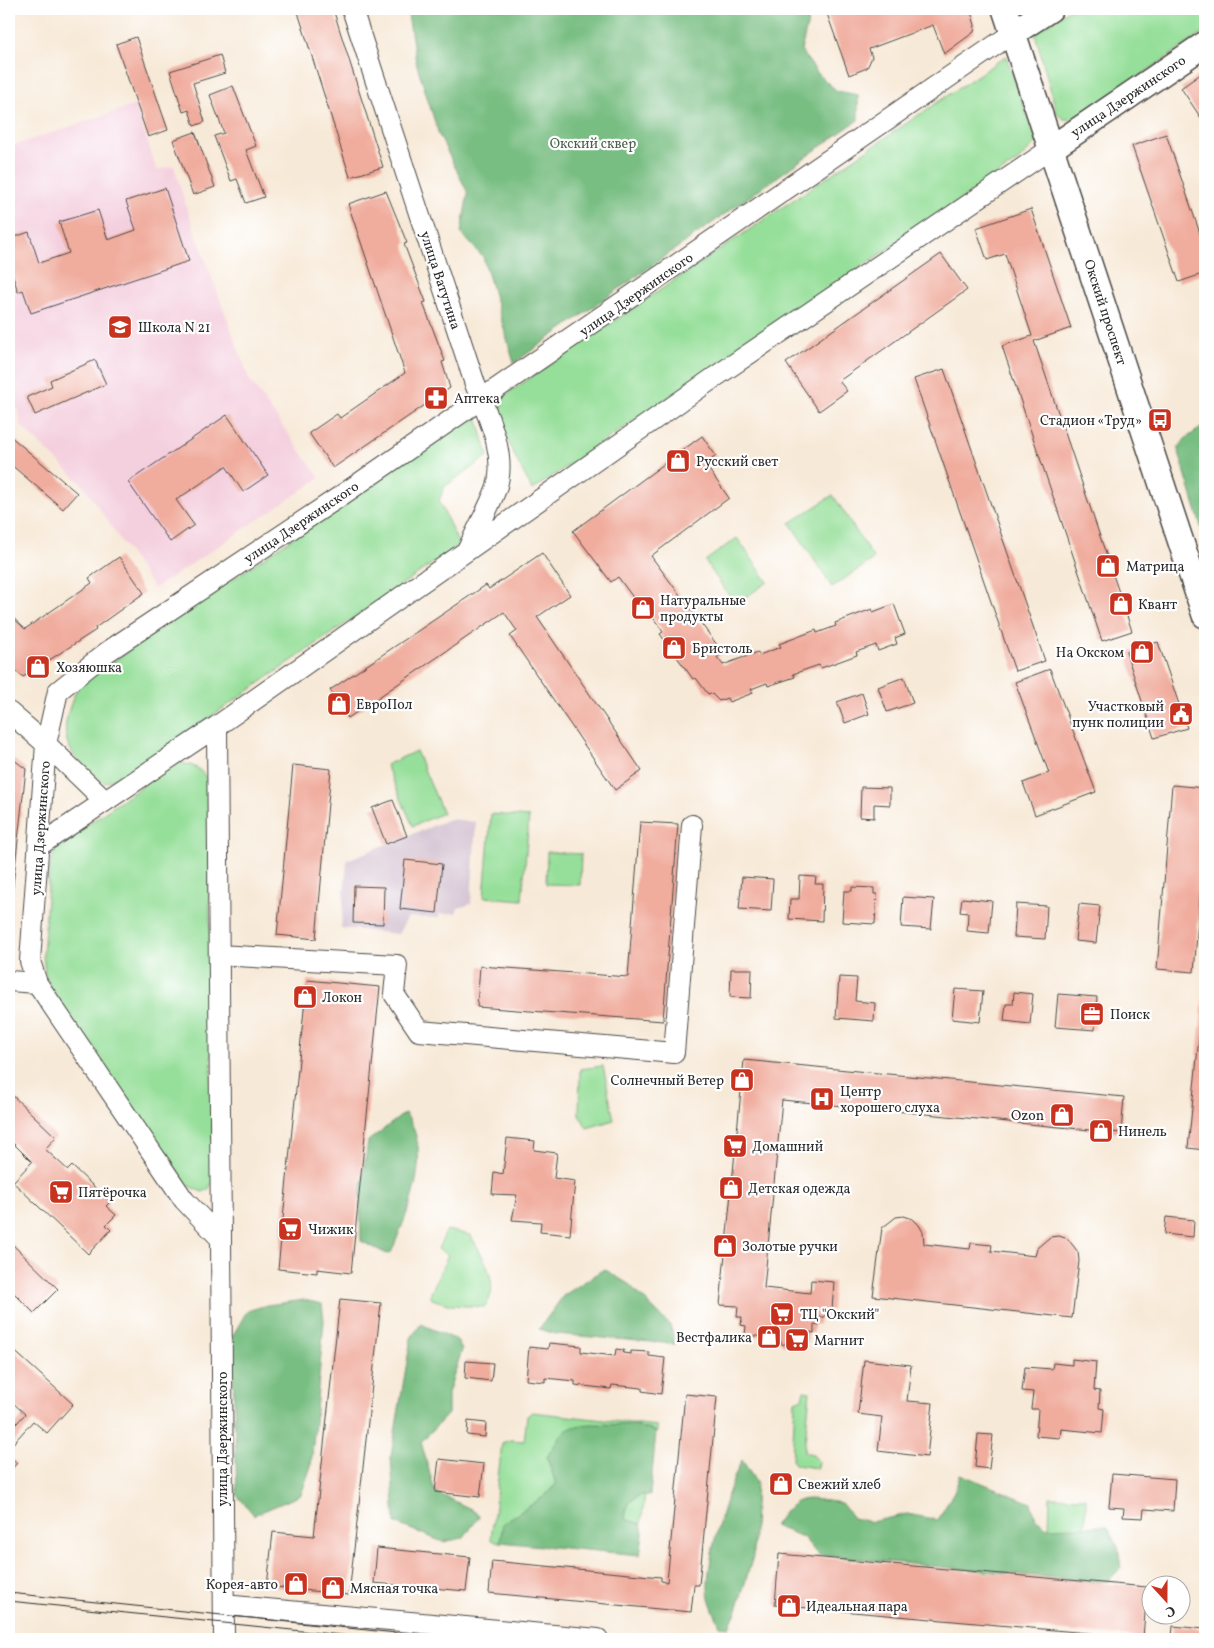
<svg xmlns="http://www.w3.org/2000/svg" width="1214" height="1648" font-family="Vollkorn,serif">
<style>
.built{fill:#f4cfde}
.industrial{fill:#d0bdce}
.green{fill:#96df9a;stroke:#608562}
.forest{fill:#78be82;stroke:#527456}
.building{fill:#f0ac9d}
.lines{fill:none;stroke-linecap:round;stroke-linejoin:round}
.minor-casing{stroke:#4a4845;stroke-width:22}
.major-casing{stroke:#4a4845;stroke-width:28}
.minor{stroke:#fff;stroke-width:20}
.major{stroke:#fff;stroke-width:25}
.tram{stroke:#2b2b2b;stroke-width:1}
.labels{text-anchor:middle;stroke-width:4.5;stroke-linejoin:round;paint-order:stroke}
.street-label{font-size:14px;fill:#2b2b2b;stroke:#fff}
.park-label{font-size:14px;fill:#4b614c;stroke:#fff}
.poi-label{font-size:14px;fill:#2b2b2b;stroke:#fff;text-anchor:start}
</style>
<rect width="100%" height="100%" fill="#fff"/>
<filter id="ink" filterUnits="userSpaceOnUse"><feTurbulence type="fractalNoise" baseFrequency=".02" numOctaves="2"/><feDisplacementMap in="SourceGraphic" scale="10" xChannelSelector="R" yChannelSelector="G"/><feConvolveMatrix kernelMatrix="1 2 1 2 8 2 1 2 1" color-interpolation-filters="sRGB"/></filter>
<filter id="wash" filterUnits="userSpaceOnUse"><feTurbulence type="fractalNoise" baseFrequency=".0096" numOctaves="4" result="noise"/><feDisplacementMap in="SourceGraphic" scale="20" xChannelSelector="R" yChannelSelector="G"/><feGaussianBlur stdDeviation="1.12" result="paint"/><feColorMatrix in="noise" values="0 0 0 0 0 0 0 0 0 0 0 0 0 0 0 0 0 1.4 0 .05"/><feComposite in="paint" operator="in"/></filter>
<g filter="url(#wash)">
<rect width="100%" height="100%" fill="#f7e9d7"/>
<path class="built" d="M 135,105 L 157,170 L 174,166 L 187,209 L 250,381 L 320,478 L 154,589 L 83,485 L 20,425 L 19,410 L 9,403 L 9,147 Z"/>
<path class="industrial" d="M 450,819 L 476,822 L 471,904 L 458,908 L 456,913 L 439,914 L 439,918 L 408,917 L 398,934 L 341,928 L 347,860 Z"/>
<path class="green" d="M 1070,9 L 1205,9 L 1205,32 L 1074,120 L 1064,119 L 1057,114 L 1035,33 Z
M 1006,56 L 1037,142 L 1019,160 L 532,490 C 520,463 491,423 505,395 Z
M 474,413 L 478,420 L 488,456 L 444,487 L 439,501 L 459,545 L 134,770 L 105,783 C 61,752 56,733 79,685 Z
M 833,495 L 874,559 L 832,587 L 790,523 Z
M 737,538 L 768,582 L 735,604 L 705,561 Z
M 416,751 L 443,813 L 413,826 L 386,765 Z
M 181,763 C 195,765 201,769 208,781 L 213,1182 L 208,1190 L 202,1192 L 187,1185 L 50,987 L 45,974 L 43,955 L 49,870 L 54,853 L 64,841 L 171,766 Z
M 491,814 L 529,817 L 522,900 L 484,897 Z
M 547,852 L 581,854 L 580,885 L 546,884 Z
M 603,1066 L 614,1120 L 587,1128 L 579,1114 L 580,1069 Z
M 447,1230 L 470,1235 C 482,1254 503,1288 484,1307 L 451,1305 L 432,1299 L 430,1295 L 448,1255 L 438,1249 Z
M 804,1391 L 810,1392 L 804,1452 L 812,1454 L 818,1461 L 817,1468 L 796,1465 L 792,1460 L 795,1401 L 802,1398 Z
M 532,1412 L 657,1426 L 657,1432 L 634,1425 L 547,1457 L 556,1484 L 545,1496 L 504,1523 L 500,1542 L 491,1540 L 502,1443 L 510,1440 L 524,1441 L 527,1416 Z
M 639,1495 L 645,1495 L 641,1524 L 625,1520 L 627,1505 Z
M 1050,1497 L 1086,1498 L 1085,1530 L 1049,1530 Z"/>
<path class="forest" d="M 407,9 L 811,9 L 801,51 L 819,75 L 837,91 L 858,95 L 858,120 L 514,363 L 483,257 L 461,233 L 468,193 L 439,135 L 416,62 Z
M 1205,425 L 1205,540 L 1178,449 L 1185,439 Z
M 405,1113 C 435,1154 408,1211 391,1253 L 387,1254 L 361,1241 L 360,1196 L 368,1141 Z
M 604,1269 L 630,1285 L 671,1326 L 675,1344 L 556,1334 L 539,1329 L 563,1296 Z
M 304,1300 L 322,1304 L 324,1321 L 311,1466 L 301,1495 L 254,1515 L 237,1495 L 232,1337 L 247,1311 L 267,1305 Z
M 421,1324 L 457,1340 L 462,1350 L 448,1393 L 448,1414 L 421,1442 L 435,1492 L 471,1509 L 480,1516 L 463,1538 L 443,1542 L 395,1523 L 391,1456 L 411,1338 Z
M 591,1424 L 634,1425 L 656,1432 L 650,1495 C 631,1494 627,1503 625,1519 L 641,1524 L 643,1533 L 640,1555 L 500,1542 L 503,1523 L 545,1496 L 556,1484 L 547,1457 C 562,1434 563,1426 591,1424 Z
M 742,1460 L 756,1482 L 753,1556 L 737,1610 L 729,1627 L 720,1626 C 716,1615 708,1601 708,1590 C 707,1556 727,1490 742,1460 Z
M 960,1474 L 1031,1503 L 1036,1519 L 1049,1528 L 1107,1526 L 1118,1546 L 1121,1568 L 1108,1581 L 1098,1582 L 818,1555 L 803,1537 L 774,1526 C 798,1492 802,1498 841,1503 L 853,1518 L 871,1522 L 907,1514 L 938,1520 L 956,1488 Z"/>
<g id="blocks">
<path class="building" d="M 297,9 L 333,9 L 383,167 L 350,177 Z
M 833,9 L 970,9 L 975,25 L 974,32 L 944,54 L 933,25 L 869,49 L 872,57 L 867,68 L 849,75 L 826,11 Z
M 136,37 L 168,130 L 148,137 L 116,44 Z
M 220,55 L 225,73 L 193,83 L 205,122 L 194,126 L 189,110 L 183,112 L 170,71 Z
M 1205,71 L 1205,115 L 1201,118 L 1181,88 Z
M 233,86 L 256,146 L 246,150 L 264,197 L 246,203 L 237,179 L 231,181 L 214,136 L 224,133 L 210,95 Z
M 195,132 L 215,187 L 193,195 L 173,140 Z
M 1166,134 L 1205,248 L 1205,273 L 1179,282 L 1132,146 Z
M 165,188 L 189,261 L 31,313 L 23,290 L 18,292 L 9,263 L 9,239 L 29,232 L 39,263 L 69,253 L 59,222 L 98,210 L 108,240 L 136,230 L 126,201 Z
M 386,191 L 407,243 L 404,244 L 426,302 L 423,303 L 445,361 L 442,362 L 450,388 L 333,468 L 309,433 L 337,414 L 340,418 L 405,373 L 348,204 Z
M 1031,209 L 1071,328 L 1034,341 L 1132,631 L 1102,641 L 1002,346 L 1032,336 L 1005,254 L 987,260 L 976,228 Z
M 941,254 L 967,290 L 839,381 L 847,391 L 819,411 L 786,363 Z
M 95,360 L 106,384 L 35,415 L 27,397 L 52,386 L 50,380 Z
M 944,369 L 1045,661 L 1015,671 L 914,379 Z
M 227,415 L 268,475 L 243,492 L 226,466 L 200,484 L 176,500 L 194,525 L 170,542 L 128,482 Z
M 9,435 L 77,493 L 63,509 L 9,463 Z
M 702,436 L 716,456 L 705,464 L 729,498 L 651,556 L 723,653 L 717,657 L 723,665 L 758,652 L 759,655 L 781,647 L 779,644 L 816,630 L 817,633 L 836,626 L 835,623 L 872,609 L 873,612 L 894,604 L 905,634 L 895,638 L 897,644 L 878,651 L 876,645 L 856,652 L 857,655 L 821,668 L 819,665 L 793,674 L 795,677 L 768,686 L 767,683 L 751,689 L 753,693 L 729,702 L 727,698 L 719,701 L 711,693 L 708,694 L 696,678 L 693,679 L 660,634 L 663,632 L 652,616 L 648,618 L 618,577 L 611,582 L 573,531 Z
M 542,553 L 570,595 L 537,617 L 642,771 L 615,790 L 510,636 L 517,631 L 504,612 L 348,718 L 330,690 L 486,585 L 489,589 Z
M 119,557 L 144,593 L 95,628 L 96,630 L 23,677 L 9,665 L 9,614 L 25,629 L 92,583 L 89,578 Z
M 1158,642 L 1187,728 L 1154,738 L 1126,652 Z
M 1050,669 L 1096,792 L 1035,815 L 1023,783 L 1049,773 L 1015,682 Z
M 904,677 L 913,703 L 887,712 L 878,687 Z
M 862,693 L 869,714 L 845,723 L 837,702 Z
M 9,756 L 26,769 L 10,911 L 9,911 Z
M 293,765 L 331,769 L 316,939 L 277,935 Z
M 1172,785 L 1205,788 L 1205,835 L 1194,972 L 1157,969 Z
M 861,787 L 890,788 L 890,805 L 874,804 L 874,818 L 860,817 Z
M 393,800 L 407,836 L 386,844 L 372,808 Z
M 640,822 L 678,824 L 663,1021 L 477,1007 L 480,966 L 628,977 Z
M 405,860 L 442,864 L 437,913 L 400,909 Z
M 800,876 L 816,877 L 815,884 L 823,884 L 822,921 L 789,919 L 790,899 L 799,899 Z
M 742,877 L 773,879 L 771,911 L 739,909 Z
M 354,886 L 384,887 L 383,924 L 353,923 Z
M 852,887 L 874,888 L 874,894 L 877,894 L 875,924 L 842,922 L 844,891 L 852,891 Z
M 903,897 L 934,899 L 931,929 L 901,927 Z
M 962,898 L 992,901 L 989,933 L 967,931 L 968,913 L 960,912 Z
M 1016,904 L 1047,906 L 1045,939 L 1014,937 Z
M 1079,904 L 1100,906 L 1096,943 L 1075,941 Z
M 731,969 L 752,969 L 751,998 L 730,997 Z
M 839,977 L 857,978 L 855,1001 L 875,1003 L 874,1021 L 836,1018 Z
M 307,980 L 380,987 L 351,1273 L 317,1269 L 317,1273 L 278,1269 Z
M 1204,988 L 1205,988 L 1205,1150 L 1188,1148 Z
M 955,989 L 983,991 L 980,1022 L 952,1019 Z
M 1014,992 L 1033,994 L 1030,1024 L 1004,1021 L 1006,1004 L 1013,1004 Z
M 1058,994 L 1097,997 L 1095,1030 L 1055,1027 Z
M 744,1060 L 1124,1097 L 1121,1133 L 782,1100 L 764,1288 L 810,1293 L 811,1280 L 834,1282 L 832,1310 L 826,1309 L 825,1317 L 820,1317 L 819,1325 L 814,1324 L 814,1333 L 808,1332 L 807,1341 L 790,1339 L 783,1345 L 778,1338 L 745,1335 L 746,1326 L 741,1325 L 742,1317 L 737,1317 L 738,1306 L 720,1305 Z
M 9,1092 L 56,1137 L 45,1149 L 68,1170 L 72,1166 L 110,1202 L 106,1206 L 116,1215 L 106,1225 L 111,1230 L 88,1254 L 13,1182 L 32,1162 L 9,1139 Z
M 507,1138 L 535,1141 L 534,1150 L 557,1153 L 554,1178 L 575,1181 L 570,1235 L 540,1232 L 541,1222 L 512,1220 L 517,1195 L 492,1194 L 494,1172 L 503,1174 Z
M 904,1216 L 913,1219 L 919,1225 L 923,1232 L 924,1244 L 970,1249 L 971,1243 L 992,1245 L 991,1251 L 1035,1256 L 1037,1248 L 1050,1237 L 1059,1236 L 1068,1239 L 1078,1252 L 1079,1261 L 1072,1318 L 873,1296 L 882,1228 L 896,1217 Z
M 1166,1217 L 1194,1220 L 1193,1237 L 1164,1234 Z
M 9,1241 L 58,1289 L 34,1313 L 9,1288 Z
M 340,1299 L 381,1303 L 349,1595 L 267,1586 L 273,1532 L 314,1536 Z
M 549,1343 L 581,1346 L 581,1352 L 615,1356 L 616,1349 L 624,1350 L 623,1353 L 631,1354 L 631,1351 L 649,1352 L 649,1356 L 665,1358 L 661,1394 L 642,1391 L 642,1388 L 612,1385 L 611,1389 L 575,1385 L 575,1381 L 545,1378 L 545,1382 L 526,1380 L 529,1347 L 548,1349 Z
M 9,1346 L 73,1404 L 47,1433 L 33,1421 L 9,1448 L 9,1432 L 25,1414 L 9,1399 Z
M 1072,1359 L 1096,1362 L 1094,1390 L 1100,1391 L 1099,1408 L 1104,1409 L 1102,1433 L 1061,1429 L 1060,1438 L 1036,1436 L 1038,1409 L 1031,1409 L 1033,1392 L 1022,1391 L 1025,1367 L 1052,1369 L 1053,1363 L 1072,1365 Z
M 864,1360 L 911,1365 L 907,1401 L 933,1403 L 927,1457 L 878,1451 L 882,1417 L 858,1414 Z
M 466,1361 L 493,1363 L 491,1381 L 465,1378 Z
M 685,1394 L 717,1397 L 699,1585 L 694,1585 L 691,1612 L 489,1593 L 492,1561 L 661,1577 L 661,1581 L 667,1582 Z
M 468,1421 L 486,1423 L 485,1437 L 467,1435 Z
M 978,1434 L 993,1435 L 989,1469 L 975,1467 Z
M 9,1456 L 17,1463 L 9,1472 Z
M 439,1459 L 484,1464 L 480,1497 L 435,1492 Z
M 1112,1474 L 1175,1479 L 1173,1511 L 1144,1509 L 1143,1518 L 1123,1517 L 1124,1508 L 1109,1507 Z
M 377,1548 L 470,1557 L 466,1591 L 374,1583 Z
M 779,1554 L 1147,1587 L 1143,1638 L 775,1605 Z
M 1173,1626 L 1205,1629 L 1205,1639 L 1172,1639 Z"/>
</g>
</g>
<g filter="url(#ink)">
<use href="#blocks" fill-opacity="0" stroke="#4a4845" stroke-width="1"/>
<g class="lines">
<defs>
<path id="minor" d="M 352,9 L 475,384 C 487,415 508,455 496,489 C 488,510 477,529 468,549
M 9,712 L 46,744 L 104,800
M 40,845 L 217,726
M 219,955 L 397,965 L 394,994 L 419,1031 L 674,1053 L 692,825
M 9,981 L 37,983
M 221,1239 L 217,726 L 712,379 L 1052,148
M 224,1605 L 598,1639
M 224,1639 L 221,1239 L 184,1200 L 37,983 L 30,961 L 46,744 L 58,691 L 107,652 L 342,495 L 1013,33"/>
<path id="major" d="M 1005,9 L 1205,615
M 1013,33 L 1050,9
M 1052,148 L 1205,44"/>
</defs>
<use href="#minor" class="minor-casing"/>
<use href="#major" class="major-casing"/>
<use href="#minor" class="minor"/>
<use href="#major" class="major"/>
<path class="tram" d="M 9,1593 L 454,1639
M 9,1601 L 380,1639"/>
</g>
</g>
<defs>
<symbol id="school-square" viewBox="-11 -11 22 22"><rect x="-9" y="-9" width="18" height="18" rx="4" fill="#c8321e" stroke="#fff"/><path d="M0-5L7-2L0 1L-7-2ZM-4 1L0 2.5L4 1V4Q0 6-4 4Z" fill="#fff"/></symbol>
<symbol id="pharmacy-square" viewBox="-11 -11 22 22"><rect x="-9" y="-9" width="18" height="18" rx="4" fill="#c8321e" stroke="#fff"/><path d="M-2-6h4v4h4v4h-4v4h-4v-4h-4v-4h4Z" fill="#fff"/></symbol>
<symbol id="bus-square" viewBox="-11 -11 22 22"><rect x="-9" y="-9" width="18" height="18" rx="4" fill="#c8321e" stroke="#fff"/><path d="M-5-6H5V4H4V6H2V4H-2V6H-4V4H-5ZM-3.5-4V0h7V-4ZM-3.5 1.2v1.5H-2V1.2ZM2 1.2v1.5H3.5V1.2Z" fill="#fff"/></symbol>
<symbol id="shop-square" viewBox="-11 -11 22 22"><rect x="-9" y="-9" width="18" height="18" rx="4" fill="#c8321e" stroke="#fff"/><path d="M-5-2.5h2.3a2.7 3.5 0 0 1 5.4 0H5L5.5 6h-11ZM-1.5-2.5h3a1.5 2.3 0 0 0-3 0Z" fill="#fff"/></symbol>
<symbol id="civic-square" viewBox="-11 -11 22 22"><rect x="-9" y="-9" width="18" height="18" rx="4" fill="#c8321e" stroke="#fff"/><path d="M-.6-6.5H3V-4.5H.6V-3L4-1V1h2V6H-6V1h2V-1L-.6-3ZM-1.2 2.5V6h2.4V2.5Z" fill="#fff"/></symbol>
<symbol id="office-square" viewBox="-11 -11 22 22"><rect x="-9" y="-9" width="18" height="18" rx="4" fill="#c8321e" stroke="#fff"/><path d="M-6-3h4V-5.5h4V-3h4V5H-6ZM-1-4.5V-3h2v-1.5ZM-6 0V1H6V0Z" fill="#fff"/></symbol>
<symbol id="hospital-square" viewBox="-11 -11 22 22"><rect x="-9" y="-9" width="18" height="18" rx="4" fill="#c8321e" stroke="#fff"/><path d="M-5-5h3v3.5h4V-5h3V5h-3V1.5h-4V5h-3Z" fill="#fff"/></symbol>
<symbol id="supermarket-square" viewBox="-11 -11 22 22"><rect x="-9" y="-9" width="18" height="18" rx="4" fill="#c8321e" stroke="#fff"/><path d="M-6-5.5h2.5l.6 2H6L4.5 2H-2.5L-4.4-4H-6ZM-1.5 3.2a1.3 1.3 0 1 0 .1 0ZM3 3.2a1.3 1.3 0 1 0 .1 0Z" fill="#fff"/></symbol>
</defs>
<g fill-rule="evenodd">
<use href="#school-square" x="106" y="313" width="28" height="28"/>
<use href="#pharmacy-square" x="422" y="384" width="28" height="28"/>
<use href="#bus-square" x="1146" y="406" width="28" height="28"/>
<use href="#shop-square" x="664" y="447" width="28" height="28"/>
<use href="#shop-square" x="1094" y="552" width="28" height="28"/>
<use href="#shop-square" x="1107" y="590" width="28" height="28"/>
<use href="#shop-square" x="629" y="594" width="28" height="28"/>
<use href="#shop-square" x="660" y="634" width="28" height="28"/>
<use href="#shop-square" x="1128" y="638" width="28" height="28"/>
<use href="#shop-square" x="24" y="653" width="28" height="28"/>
<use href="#shop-square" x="325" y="690" width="28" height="28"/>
<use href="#civic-square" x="1167" y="700" width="28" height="28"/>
<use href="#shop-square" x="291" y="983" width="28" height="28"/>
<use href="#office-square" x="1078" y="1000" width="28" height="28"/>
<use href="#shop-square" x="728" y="1066" width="28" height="28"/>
<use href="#hospital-square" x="808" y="1085" width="28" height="28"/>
<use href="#shop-square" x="1048" y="1101" width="28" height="28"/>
<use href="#shop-square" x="1087" y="1117" width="28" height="28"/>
<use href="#supermarket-square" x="721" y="1132" width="28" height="28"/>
<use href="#shop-square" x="717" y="1174" width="28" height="28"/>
<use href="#supermarket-square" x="47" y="1178" width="28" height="28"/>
<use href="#supermarket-square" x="276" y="1215" width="28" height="28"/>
<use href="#shop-square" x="711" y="1232" width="28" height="28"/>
<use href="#supermarket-square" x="768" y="1300" width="28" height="28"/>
<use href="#shop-square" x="755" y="1323" width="28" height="28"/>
<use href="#supermarket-square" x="783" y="1326" width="28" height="28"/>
<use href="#shop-square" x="767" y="1470" width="28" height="28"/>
<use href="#shop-square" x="282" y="1570" width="28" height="28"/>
<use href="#shop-square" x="319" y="1574" width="28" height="28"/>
<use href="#shop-square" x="775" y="1592" width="28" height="28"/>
</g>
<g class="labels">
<g class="street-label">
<text transform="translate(1128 96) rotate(-34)" y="5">улица Дзержинского</text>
<text transform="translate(441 280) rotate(72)" y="5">улица Ватутина</text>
<text transform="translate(636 294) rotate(-35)" y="5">улица Дзержинского</text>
<text transform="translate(1106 312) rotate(72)" y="5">Окский проспект</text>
<text transform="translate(301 522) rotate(-34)" y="5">улица Дзержинского</text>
<text transform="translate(40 828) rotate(-86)" y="5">улица Дзержинского</text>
<text transform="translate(222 1439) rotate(-90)" y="5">улица Дзержинского</text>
</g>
<g class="park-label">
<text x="593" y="148">Окский сквер</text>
</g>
<g class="poi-label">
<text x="138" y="332">Школа N 21</text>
<text x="454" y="403">Аптека</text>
<text x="1142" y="425" text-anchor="end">Стадион «Труд»</text>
<text x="696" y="466">Русский свет</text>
<text x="1126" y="571">Матрица</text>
<text x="660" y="605">Натуральные<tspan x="660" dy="16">продукты</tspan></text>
<text x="1138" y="609">Квант</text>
<text x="692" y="653">Бристоль</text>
<text x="1124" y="657" text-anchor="end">На Окском</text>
<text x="56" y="672">Хозяюшка</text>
<text x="356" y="709">ЕвроПол</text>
<text x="1164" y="711" text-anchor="end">Участковый<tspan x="1164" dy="16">пунк полиции</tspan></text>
<text x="322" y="1002">Локон</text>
<text x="1110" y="1019">Поиск</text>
<text x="724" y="1085" text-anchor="end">Солнечный Ветер</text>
<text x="840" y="1096">Центр<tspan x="840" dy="16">хорошего слуха</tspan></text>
<text x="1044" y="1120" text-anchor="end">Ozon</text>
<text x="1118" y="1136">Нинель</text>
<text x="752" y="1151">Домашний</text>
<text x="748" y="1193">Детская одежда</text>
<text x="78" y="1197">Пятёрочка</text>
<text x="308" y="1234">Чижик</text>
<text x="742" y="1251">Золотые ручки</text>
<text x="800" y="1319">ТЦ "Окский"</text>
<text x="752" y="1342" text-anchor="end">Вестфалика</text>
<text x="814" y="1345">Магнит</text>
<text x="798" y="1489">Свежий хлеб</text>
<text x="278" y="1589" text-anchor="end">Корея-авто</text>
<text x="350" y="1593">Мясная точка</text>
<text x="806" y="1611">Идеальная пара</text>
</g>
</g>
<rect width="1214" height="1648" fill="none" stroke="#fff" stroke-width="30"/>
<g transform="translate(1166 1600) rotate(159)"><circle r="24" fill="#ffffff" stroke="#aaaaaa"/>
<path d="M0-4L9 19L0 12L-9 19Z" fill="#c8321e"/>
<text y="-8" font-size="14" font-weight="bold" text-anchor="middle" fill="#2b2b2b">С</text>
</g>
</svg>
